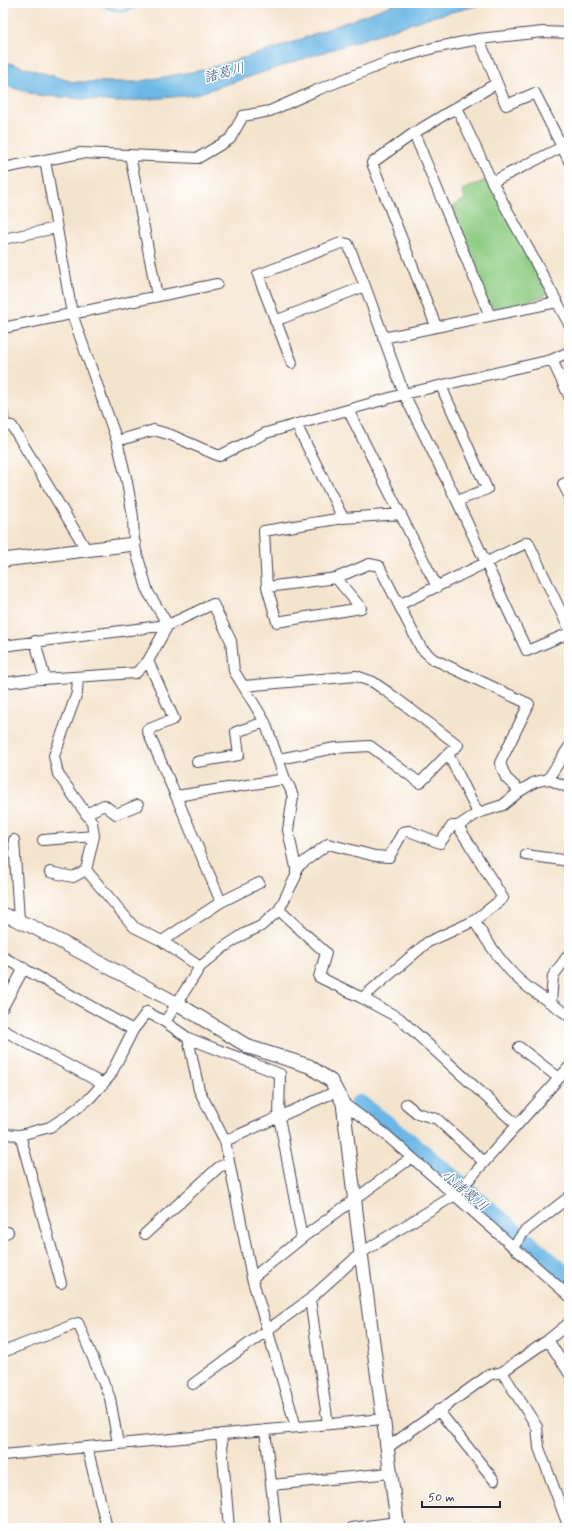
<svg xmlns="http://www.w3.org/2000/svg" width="572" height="1531" font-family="Mynerve,'Klee One',sans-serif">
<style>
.green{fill:#8dcb81;stroke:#58765e}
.water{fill:#6cb7e5;stroke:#476c90}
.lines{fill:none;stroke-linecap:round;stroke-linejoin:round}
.stream{stroke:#6cb7e5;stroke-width:3}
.river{stroke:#6cb7e5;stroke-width:19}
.minor-casing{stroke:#423f51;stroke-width:12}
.tertiary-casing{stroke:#423f51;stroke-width:15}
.minor{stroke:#fff;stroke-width:10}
.tertiary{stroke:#fff;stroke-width:13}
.labels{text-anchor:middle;stroke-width:3;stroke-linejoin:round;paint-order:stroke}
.water-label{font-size:14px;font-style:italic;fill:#405e7f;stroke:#fff}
</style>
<rect width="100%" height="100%" fill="#fff"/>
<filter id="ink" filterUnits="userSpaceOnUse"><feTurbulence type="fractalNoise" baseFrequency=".025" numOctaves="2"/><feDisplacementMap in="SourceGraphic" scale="8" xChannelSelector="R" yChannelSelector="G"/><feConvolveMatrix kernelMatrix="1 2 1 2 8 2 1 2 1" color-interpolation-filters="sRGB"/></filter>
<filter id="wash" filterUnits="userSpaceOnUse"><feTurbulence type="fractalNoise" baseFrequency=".012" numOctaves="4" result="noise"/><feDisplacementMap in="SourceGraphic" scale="16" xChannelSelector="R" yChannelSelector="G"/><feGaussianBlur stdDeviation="0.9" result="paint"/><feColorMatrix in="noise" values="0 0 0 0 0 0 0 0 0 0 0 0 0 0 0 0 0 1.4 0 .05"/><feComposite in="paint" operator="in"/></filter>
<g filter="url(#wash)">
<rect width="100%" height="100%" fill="#f5e4cd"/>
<path class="green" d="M 484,181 L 488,181 L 549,294 L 507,308 L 497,309 L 489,305 L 451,207 L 465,199 L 462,190 Z
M 3,398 L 10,422 L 3,421 Z"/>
<path class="water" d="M 397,3 L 489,3 L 427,18 L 194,95 L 118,102 L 37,95 L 3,85 L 3,61 L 73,82 L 136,82 L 202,70 L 280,47 Z"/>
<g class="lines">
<path class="stream" d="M 98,3 C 118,11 121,16 141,3"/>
<path class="river" d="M 359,1104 C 410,1140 457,1183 505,1224 C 526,1242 549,1259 569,1280"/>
</g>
</g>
<g filter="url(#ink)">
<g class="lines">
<defs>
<path id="minor" d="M 479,39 L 506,105 L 535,93 L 569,161
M 457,108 L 492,182 L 569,324
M 414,133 L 490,316
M 130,155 L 157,296
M 45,160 L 81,153 L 198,158 L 230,139 L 243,116 L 270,111 L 317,90 L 393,60 L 433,48 L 479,39 L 543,32 L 569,33
M 3,168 L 45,160 L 72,314 L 117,441 L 127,482 L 133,517 L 134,544 L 148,592 L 168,625 L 213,604 L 231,641 L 234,671 L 265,722 L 285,779 L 290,788 L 293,797 L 288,830 L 296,868 L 296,876 L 279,910 L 261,926 L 244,934 L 224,947 L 200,967 L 165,1022
M 492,182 L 562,147
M 3,239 L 56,228
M 275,321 L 365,286
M 436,326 L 372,163 L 414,133 L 497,83
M 3,328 L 217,284
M 383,338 L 557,302
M 552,360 L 569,396
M 292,363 L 258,275 L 341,243 L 348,244 L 365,286 L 404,394 L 457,501 L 527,651 L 569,633
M 441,386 L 487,489 L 457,501
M 348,410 L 437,587
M 296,424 L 343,518
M 3,425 L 12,426 L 86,549
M 117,441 L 154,430 L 171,435 L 219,456 L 266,433 L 404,394 L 551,360 L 569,352
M 569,482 L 563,484 L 569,495
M 401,514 L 343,518 L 264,531 L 267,587 L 277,622 L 361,608 L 336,578 L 369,564 L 379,566 L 421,648 L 433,659 L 529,704 L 500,763 L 506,778 L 520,791
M 267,587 L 336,578
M 399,605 L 528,542 L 569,629
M 168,625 L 148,661 L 174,719 L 147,730 L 176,796
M 35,641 L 45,679
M 3,646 L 168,625
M 78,677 L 77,693 L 54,756 L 58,774 L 92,822 L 94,836 L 86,870
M 3,683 L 26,680 L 136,673 L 148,661
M 244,686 L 356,676 L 373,682 L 389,693 L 458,745 L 448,754 L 478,813
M 279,759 L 335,748 L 370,746 L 420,783 L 448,754
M 197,762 L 239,755 L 236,732 L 265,722
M 548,779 L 569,747
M 569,788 L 548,779 L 535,782 L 520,791 L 503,805 L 478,813 L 458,826 L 503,898 L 474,921 C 489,944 506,971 529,988 C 542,998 556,1006 569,1016
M 86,814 L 104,805 L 116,814 L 138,805
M 14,840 L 19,920
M 43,840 L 94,836
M 526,855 L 569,861
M 296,868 L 328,844 L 375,856 L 389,857 L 403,832 L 409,831 L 440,843 L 452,826 L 458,826
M 50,872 L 73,877 L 86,870 L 134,927 L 162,941 L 221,902 L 176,796 L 285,779
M 221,902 L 259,883
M 279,910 L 326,953 L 319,977 L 362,998 L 428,942 L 474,921
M 162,941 L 200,967
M 3,957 L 133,1030
M 362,998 L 399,1018 L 517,1125
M 551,1002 L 553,976 L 569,954
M 3,1007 L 24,968
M 3,1030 L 103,1084
M 188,1038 L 280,1074 L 279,1117 L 302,1238
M 519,1047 L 559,1078
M 343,1103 L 385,1134 L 569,1296
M 406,1104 L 417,1113 L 437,1119 L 484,1162
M 3,1134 L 20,1135 L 50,1127 L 64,1118 L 89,1099 L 110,1076 L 133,1030 L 147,1012 L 165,1022 L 188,1038 L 199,1090 L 225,1141 L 252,1278 L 296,1427
M 20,1135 L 61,1283
M 225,1141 L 337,1091
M 3,1234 L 8,1232
M 145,1234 L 219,1167 L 229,1163
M 513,1247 L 524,1232 L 569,1197
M 252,1278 L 302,1238 L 411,1158
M 310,1299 L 328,1424
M 548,1340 L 569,1373
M 3,1352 L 78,1323 L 110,1398 L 118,1444
M 502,1372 L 537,1427 L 539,1448 L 569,1528
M 193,1384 L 310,1299 L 361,1253 L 455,1195 L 569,1067
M 438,1410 L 494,1480
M 265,1430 L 276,1528
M 221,1434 L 229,1528
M 87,1447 L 107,1528
M 387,1448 L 489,1375 L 502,1372 L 548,1340 L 569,1323
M 3,1455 L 383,1419
M 272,1485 L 390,1473
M 352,1528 L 397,1522"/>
<path id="tertiary" d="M 3,560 L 134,544
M 3,914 L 35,928 L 178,1004 L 249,1047 L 309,1066 L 331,1081 L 343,1103 L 361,1253 L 398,1528"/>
</defs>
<use href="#minor" class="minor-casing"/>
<use href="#tertiary" class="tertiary-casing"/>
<use href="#minor" class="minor"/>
<use href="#tertiary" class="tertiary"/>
</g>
</g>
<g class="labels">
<g class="water-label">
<text transform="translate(224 72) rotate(-15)" y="5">諸葛川</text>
<text transform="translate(465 1190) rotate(40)" y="5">小諸葛川</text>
</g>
</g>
<rect width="572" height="1531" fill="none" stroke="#fff" stroke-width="16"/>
<path d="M422 1501v6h78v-6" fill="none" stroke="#22223b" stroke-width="2"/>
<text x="428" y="1501" font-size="12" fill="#22223b" stroke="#ffffff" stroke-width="3" paint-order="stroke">50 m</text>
</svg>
